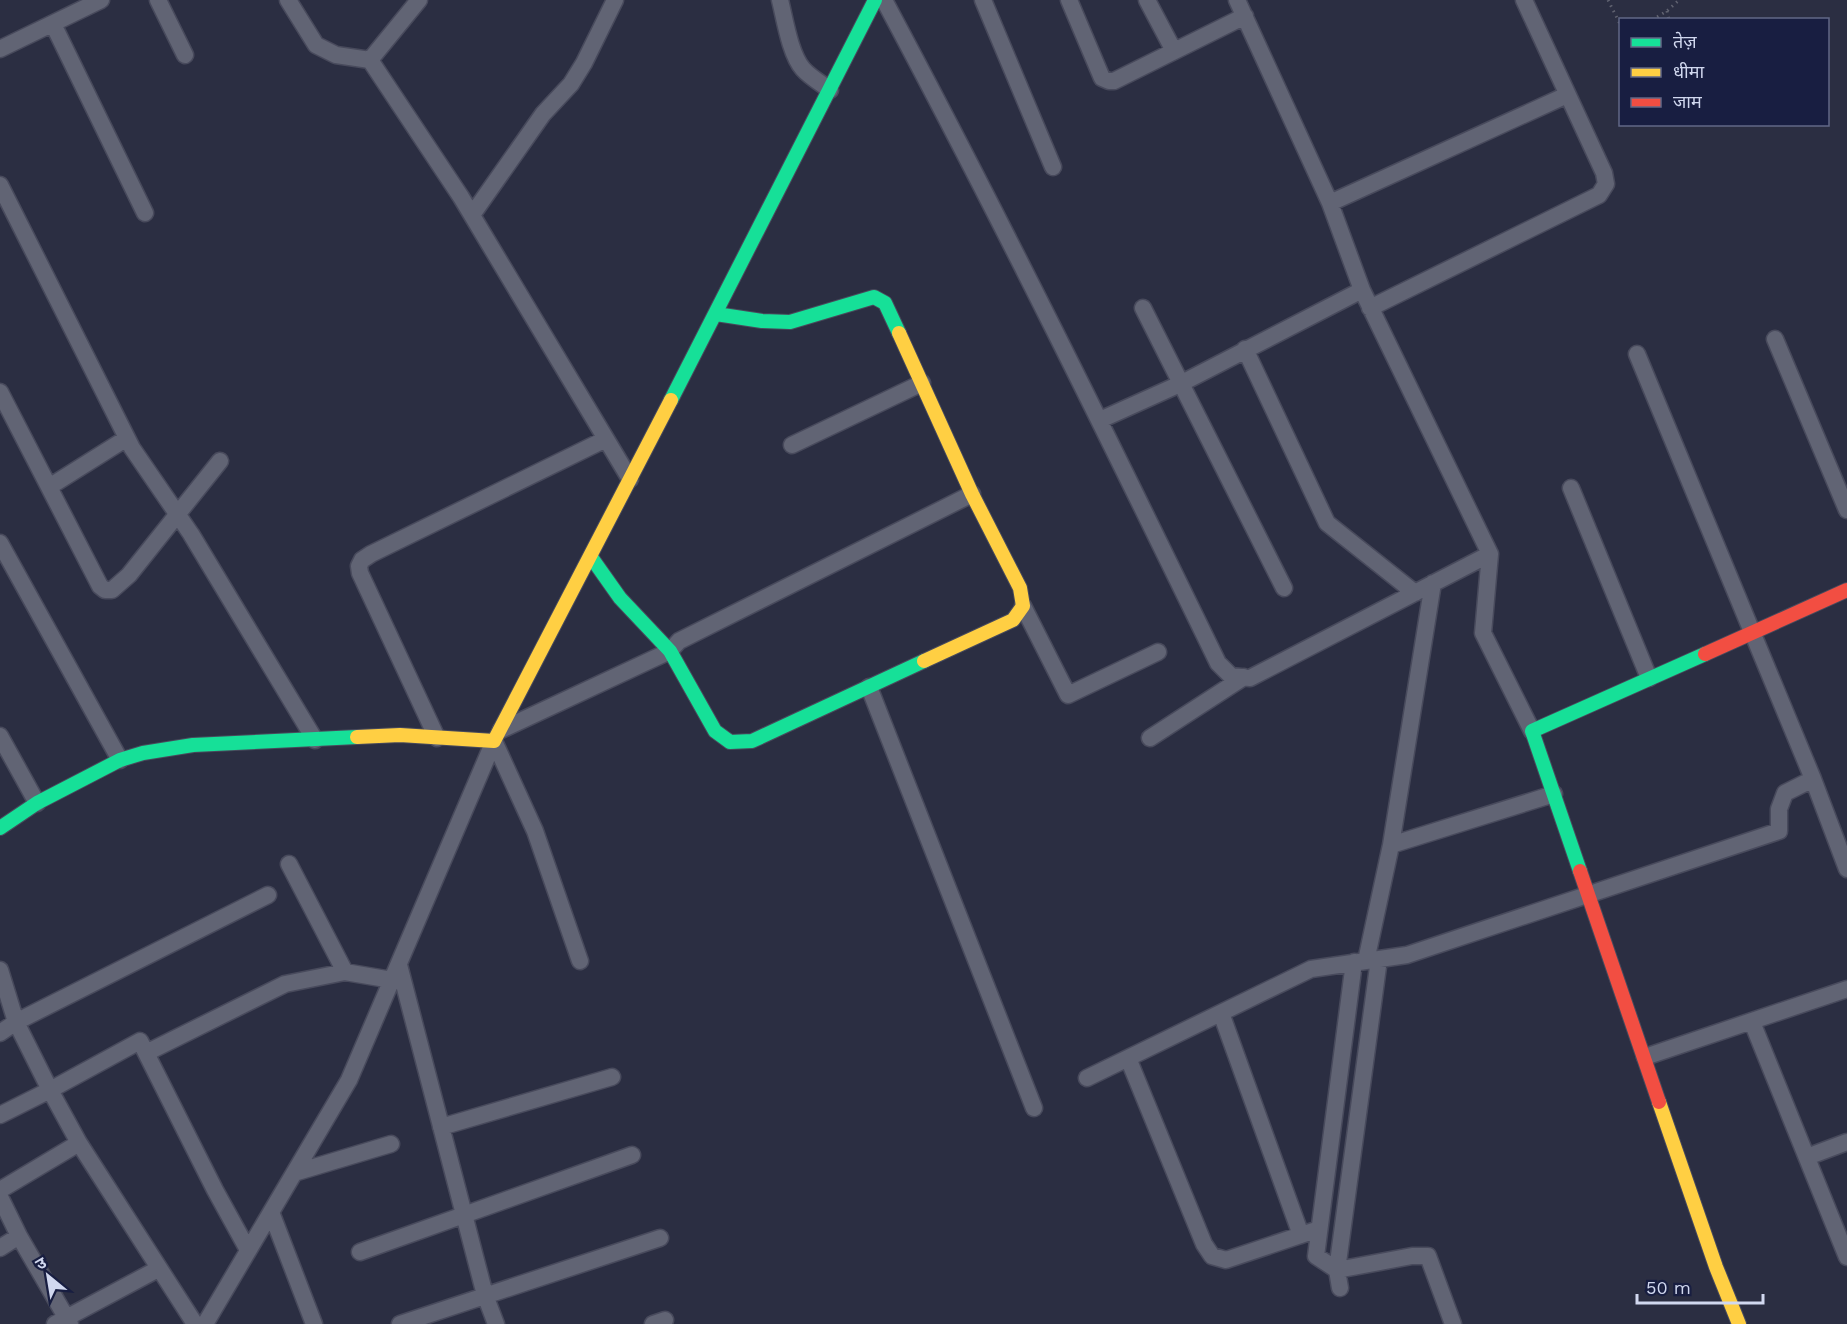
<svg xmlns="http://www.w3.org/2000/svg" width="1847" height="1324" font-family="'Work Sans','Noto Sans Devanagari',sans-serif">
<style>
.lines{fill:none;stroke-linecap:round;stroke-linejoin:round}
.street-casing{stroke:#484a5c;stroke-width:19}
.fast-casing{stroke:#484a5c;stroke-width:16}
.slow-casing{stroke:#484a5c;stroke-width:16}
.jam-casing{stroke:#484a5c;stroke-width:16}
.path{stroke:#606270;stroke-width:3;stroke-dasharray:1.5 4.5;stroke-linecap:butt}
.street{stroke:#616474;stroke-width:16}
.fast{stroke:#16e098;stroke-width:14}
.slow{stroke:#ffcf43;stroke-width:14}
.jam{stroke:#f24e42;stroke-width:14}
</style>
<rect width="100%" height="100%" fill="#2b2e42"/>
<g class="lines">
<defs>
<path id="street" d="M 158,0 L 185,55
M 288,0 L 316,45 L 336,55 L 370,60 L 461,197 L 630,479
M 780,0 C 785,20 790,54 803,69 C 810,77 822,84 830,90
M 884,0 C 1001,219 1110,441 1218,663 L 1231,676 L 1250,678 L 1490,554
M 983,0 L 1053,167
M 1069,0 L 1102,78 L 1109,81 L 1114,81 L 1245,16
M 1147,0 L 1174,51
M 1237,0 L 1330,203 L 1362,290 L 1490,554 L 1483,633 L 1532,731
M 53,24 L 145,213
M 0,49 L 101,0
M 370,60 L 419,0
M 0,185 L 132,448 L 191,534 L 315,740
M 1330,203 L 1567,95
M 472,215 L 543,114 L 571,84 L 584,63 L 615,0
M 1143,308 L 1284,588
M 1370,308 L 1599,195 L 1606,184 L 1604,173 L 1524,0
M 1775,339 L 1847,510
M 1245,349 L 1327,523 L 1415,593
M 1637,354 L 1813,779 L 1847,869
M 0,392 L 100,586 L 105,590 L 112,590 L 129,575 L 220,461
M 1100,420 L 1180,384 L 1362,290
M 792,445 L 922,383
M 49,487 L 127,438
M 1571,488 L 1649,678
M 0,543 L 120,760
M 1023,606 L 1068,695 L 1158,652
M 869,687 L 1034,1108
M 501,730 L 670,651 L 679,641 L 972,494
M 0,736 L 37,803
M 437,738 L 360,573 L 359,566 L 362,560 L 371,554 L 606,439
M 1150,738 L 1244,677
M 1391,845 L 1433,583
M 289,864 L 345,972
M 1379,959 L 1337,1270 L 1412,1256 L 1428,1256 L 1453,1324
M 1366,961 L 1391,845 L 1554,794
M 399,965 L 485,1295 L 496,1324
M 0,970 L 16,1022 L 50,1090 L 140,1041 L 215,1190 L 248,1250
M 1221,1013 L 1301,1235
M 1752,1022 L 1847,1257
M 0,1033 L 16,1022 L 268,895
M 146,1053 L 285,984 L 345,972 L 392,980
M 1645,1057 L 1847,989
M 1128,1058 L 1204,1244 L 1212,1256 L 1226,1260 L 1319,1229
M 1087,1078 L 1311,969 L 1407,955 L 1779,831 L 1779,809 L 1785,793 L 1813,779
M 0,1115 L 50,1090 L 79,1143 L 195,1324
M 441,1127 L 612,1077
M 1807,1157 L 1847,1142
M 294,1173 L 391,1144
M 0,1190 L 79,1143
M 0,1197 L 19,1236 L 70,1324
M 271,1212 L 314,1324
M 0,1248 L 19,1236
M 360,1252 L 632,1155
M 1340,1288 L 1337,1270 L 1316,1256 L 1354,962
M 55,1324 L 158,1269
M 205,1324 L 349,1080 L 494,741 L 535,831 L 580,961
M 400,1324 L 660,1238
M 653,1324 L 665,1320"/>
<path id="fast" d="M 716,314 L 762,321 L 790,322 L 874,297 L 885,303 L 899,333
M 671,400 L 875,0
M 591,557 L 620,598 L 670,651 L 715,731 L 730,742 L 752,741 L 924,661
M 0,828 L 37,803 L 120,760 L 143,753 L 193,745 L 357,737
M 1580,871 L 1532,731 L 1705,654"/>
<path id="slow" d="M 899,333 L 972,494 L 1020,588 L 1023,606 L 1013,620 L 924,661
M 357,737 L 400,735 L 494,741 L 671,400
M 1659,1102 L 1716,1267 L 1739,1324"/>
<path id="jam" d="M 1705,654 L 1847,590
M 1580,871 L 1659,1102"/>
</defs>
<use href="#street" class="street-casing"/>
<use href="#fast" class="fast-casing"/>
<use href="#slow" class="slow-casing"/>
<use href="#jam" class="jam-casing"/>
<path class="path" d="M 1608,0 L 1620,24
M 1667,11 L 1669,20
M 1652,20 L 1667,11 L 1679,0"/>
<use href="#street" class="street"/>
<use href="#fast" class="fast"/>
<use href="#slow" class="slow"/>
<use href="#jam" class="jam"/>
</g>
<rect x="1619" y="18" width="210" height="108" fill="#181e41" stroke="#626887" stroke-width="1.5"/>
<rect x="1631" y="38" width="30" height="9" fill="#16e098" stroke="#626887" stroke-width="1.5"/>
<text x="1673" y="48" font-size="18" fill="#d1d8ef">तेज़</text>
<rect x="1631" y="68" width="30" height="9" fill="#ffcf43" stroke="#626887" stroke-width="1.5"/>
<text x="1673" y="78" font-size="18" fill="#d1d8ef">धीमा</text>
<rect x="1631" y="98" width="30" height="9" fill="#f24e42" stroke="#626887" stroke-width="1.5"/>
<text x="1673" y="108" font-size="18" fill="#d1d8ef">जाम</text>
<g transform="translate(48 1276) rotate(330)" stroke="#181e41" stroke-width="4.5" paint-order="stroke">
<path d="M0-4.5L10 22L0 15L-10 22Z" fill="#d1d8ef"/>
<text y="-9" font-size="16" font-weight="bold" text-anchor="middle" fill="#d1d8ef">उ</text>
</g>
<path d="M1637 1294v9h126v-9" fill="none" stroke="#d1d8ef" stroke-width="3"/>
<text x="1646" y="1294" font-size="18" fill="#d1d8ef" stroke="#181e41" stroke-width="4.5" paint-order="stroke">50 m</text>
</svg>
